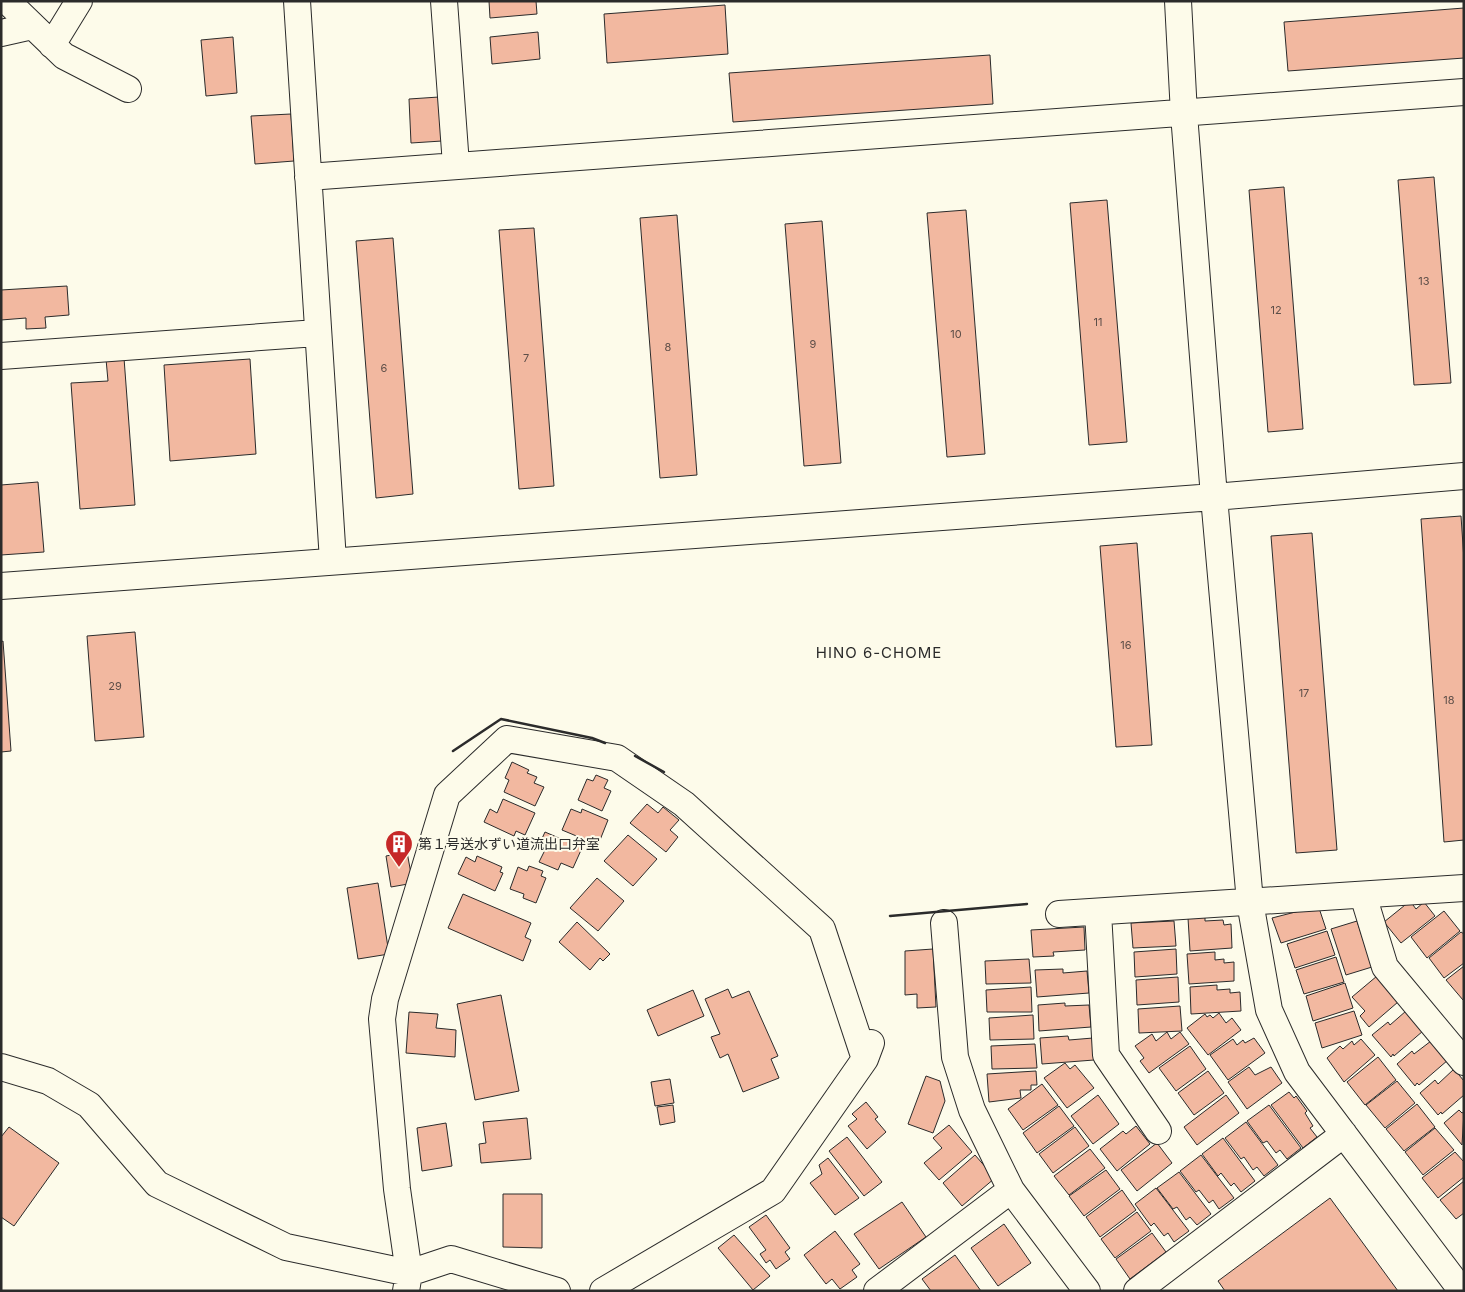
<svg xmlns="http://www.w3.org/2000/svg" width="1465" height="1292" font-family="Inter,'Noto Sans JP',sans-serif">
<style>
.building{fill:#f2b8a0;stroke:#2b2b2b}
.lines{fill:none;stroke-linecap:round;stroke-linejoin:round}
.minor-casing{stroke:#2b2b2b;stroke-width:28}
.minor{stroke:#fdfbea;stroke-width:26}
.wall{stroke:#2b2b2b;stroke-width:2.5}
.labels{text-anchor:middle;stroke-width:4;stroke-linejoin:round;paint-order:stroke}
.number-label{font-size:11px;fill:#5d4e48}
.poi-label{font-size:14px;fill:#2b2b2b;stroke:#fdfbea;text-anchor:start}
.neighbourhood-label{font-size:15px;letter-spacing:1px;fill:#2b2b2b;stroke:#fdfbea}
</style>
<rect width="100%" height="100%" fill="#fdfbea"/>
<path class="building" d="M 489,1 L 536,1 L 537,14 L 490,18 Z
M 725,5 L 728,54 L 607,63 L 604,14 Z
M 1464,8 L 1464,58 L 1288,71 L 1284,22 Z
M 538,32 L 540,59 L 492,64 L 490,37 Z
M 233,37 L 237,93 L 206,96 L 201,40 Z
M 990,55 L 993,104 L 733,122 L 729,73 Z
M 439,97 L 442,141 L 411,143 L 409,99 Z
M 291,114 L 294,161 L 255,164 L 251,116 Z
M 1434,177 L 1451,383 L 1414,385 L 1398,180 Z
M 1284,187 L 1303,429 L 1268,432 L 1249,190 Z
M 1107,200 L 1127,442 L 1089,445 L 1070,203 Z
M 966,210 L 985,454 L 947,457 L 927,213 Z
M 677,215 L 697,475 L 660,478 L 640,218 Z
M 822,221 L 841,463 L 804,466 L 785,224 Z
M 534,228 L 554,486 L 519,489 L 499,230 Z
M 393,238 L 413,494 L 376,498 L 356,241 Z
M 67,286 L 69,315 L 45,317 L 46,328 L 26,329 L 26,318 L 1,320 L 1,290 Z
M 124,358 L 135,505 L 80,509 L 71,383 L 108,381 L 106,359 Z
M 250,359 L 256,454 L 170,461 L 164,365 Z
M 38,482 L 44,552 L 1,555 L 1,485 Z
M 1461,516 L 1464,560 L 1464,840 L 1444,842 L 1421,519 Z
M 1312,533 L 1337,850 L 1296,853 L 1271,536 Z
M 1137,543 L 1152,745 L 1116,747 L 1100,546 Z
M 135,632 L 144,737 L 95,741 L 87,636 Z
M 3,641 L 11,751 L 1,752 L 1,642 Z
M 512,762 L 529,770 L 527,773 L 537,777 L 534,783 L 544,787 L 535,806 L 504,792 L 509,780 L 505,778 Z
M 596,775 L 608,780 L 604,788 L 611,791 L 602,811 L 578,800 L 587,779 L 593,781 Z
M 503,799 L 535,813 L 525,835 L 516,831 L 514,836 L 484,822 L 490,809 L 497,813 Z
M 647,804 L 658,813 L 663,807 L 679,820 L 670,830 L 678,837 L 666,852 L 630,823 Z
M 571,809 L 581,813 L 582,809 L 608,820 L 598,845 L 562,830 Z
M 545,832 L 582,848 L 573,868 L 561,863 L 558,870 L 539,862 L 546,848 L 539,845 Z
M 628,835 L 657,859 L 633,886 L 604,861 Z
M 407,852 L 412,879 L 407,880 L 408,884 L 391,887 L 386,856 Z
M 477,856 L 502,867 L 500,872 L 503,873 L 495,891 L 458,874 L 466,857 L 475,862 Z
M 529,866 L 543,871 L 541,876 L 546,878 L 536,903 L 523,898 L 524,894 L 510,889 L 518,867 L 527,871 Z
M 597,878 L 624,901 L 598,931 L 570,908 Z
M 378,883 L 389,954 L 358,959 L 347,888 Z
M 463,894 L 531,923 L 525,937 L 531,940 L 523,961 L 448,928 Z
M 1410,901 L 1416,909 L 1424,902 L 1435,916 L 1401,943 L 1384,922 Z
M 1311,908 L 1319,908 L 1326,929 L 1281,943 L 1272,918 Z
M 1444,911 L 1460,931 L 1427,958 L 1411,937 Z
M 1205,917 L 1205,921 L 1223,920 L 1224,925 L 1231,924 L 1232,948 L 1190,951 L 1188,918 Z
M 1174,921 L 1176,946 L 1133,948 L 1131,923 Z
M 1357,921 L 1372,967 L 1346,975 L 1331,929 Z
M 577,922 L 610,954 L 603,961 L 600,958 L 590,970 L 559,942 Z
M 1084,927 L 1085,950 L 1053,952 L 1054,956 L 1033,957 L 1031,930 Z
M 1327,931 L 1335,955 L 1295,968 L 1287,944 Z
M 1461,932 L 1464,934 L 1464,963 L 1444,978 L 1429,958 Z
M 933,949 L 936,1007 L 917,1008 L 917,994 L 905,995 L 905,951 Z
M 1176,949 L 1177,974 L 1135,977 L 1134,952 Z
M 1215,952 L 1215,960 L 1224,959 L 1224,963 L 1234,962 L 1234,981 L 1189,984 L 1187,954 Z
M 1336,957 L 1344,982 L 1304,994 L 1296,970 Z
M 1029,959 L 1031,983 L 986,984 L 985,961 Z
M 1464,966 L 1464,999 L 1463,1000 L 1446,980 Z
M 1063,969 L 1063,973 L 1087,971 L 1089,993 L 1037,997 L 1035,970 Z
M 1377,976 L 1398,1002 L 1369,1027 L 1360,1016 L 1365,1011 L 1352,997 Z
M 1178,977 L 1179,1002 L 1137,1005 L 1136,980 Z
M 1345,983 L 1353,1008 L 1313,1021 L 1306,996 Z
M 1217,985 L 1217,990 L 1230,989 L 1230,993 L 1240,992 L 1241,1011 L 1191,1014 L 1190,987 Z
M 1031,987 L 1032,1012 L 987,1012 L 986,990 Z
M 728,989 L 732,998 L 749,991 L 778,1056 L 771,1059 L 779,1078 L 743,1092 L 728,1054 L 720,1058 L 711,1037 L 720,1034 L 705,999 Z
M 693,990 L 704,1016 L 658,1036 L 647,1010 Z
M 501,995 L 519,1091 L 475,1100 L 457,1004 Z
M 1065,1003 L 1065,1006 L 1089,1005 L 1091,1027 L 1039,1031 L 1038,1005 Z
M 1180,1006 L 1182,1031 L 1139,1033 L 1138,1009 Z
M 1354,1011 L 1362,1035 L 1322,1048 L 1315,1023 Z
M 1406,1011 L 1423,1031 L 1394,1056 L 1393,1054 L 1391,1057 L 1372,1035 L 1388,1022 L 1390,1025 Z
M 409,1012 L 438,1014 L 436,1028 L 456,1030 L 455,1057 L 406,1053 Z
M 1219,1013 L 1226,1023 L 1232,1018 L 1241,1030 L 1208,1055 L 1187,1028 L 1205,1014 L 1207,1017 L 1210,1015 L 1213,1018 Z
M 1033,1015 L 1034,1039 L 990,1040 L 989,1018 Z
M 1167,1032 L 1171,1039 L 1180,1032 L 1189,1044 L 1149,1073 L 1140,1061 L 1144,1058 L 1135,1046 L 1152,1034 L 1156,1041 Z
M 1068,1036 L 1069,1040 L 1093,1038 L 1094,1060 L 1042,1064 L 1040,1038 Z
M 1254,1038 L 1265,1053 L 1228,1080 L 1210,1055 L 1233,1039 L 1237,1045 L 1243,1040 L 1245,1043 Z
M 1361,1039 L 1375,1055 L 1344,1082 L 1327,1058 L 1340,1046 L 1343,1049 L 1352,1041 L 1354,1045 Z
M 1431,1041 L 1448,1060 L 1419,1085 L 1417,1083 L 1415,1086 L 1397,1064 L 1412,1051 L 1414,1054 Z
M 1035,1044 L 1037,1068 L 992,1069 L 991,1046 Z
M 1190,1046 L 1206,1069 L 1176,1091 L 1159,1068 Z
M 1378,1057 L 1396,1080 L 1365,1105 L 1347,1082 Z
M 1065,1063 L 1070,1069 L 1075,1065 L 1094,1088 L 1067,1108 L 1044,1078 Z
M 1249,1067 L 1255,1075 L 1271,1067 L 1282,1083 L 1247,1109 L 1228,1082 Z
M 1454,1069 L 1464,1081 L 1464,1095 L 1442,1114 L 1441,1112 L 1438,1115 L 1420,1093 L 1435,1080 L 1438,1084 Z
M 1036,1071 L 1037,1085 L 1031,1085 L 1031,1090 L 1020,1090 L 1021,1098 L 989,1102 L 987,1074 Z
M 1208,1071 L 1224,1093 L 1194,1115 L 1178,1093 Z
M 926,1076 L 940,1081 L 945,1101 L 933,1133 L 908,1124 Z
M 670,1079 L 674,1103 L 655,1106 L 651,1082 Z
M 1397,1081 L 1415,1103 L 1385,1128 L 1366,1105 Z
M 1042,1084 L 1058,1105 L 1023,1130 L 1008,1109 Z
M 1289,1092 L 1294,1098 L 1296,1096 L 1307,1111 L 1305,1113 L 1313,1126 L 1310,1128 L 1317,1137 L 1303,1148 L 1271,1105 Z
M 1098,1095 L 1119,1124 L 1093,1144 L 1071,1116 Z
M 1226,1095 L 1239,1113 L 1197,1145 L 1184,1127 Z
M 866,1102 L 878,1117 L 875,1119 L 886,1132 L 867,1149 L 848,1126 L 857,1119 L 852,1114 Z
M 1417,1104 L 1435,1127 L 1404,1151 L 1386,1129 Z
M 673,1105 L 675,1122 L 660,1125 L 657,1107 Z
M 1269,1105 L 1301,1148 L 1287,1159 L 1280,1150 L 1276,1153 L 1267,1141 L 1263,1143 L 1247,1121 Z
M 1059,1106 L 1074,1126 L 1037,1153 L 1023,1133 Z
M 1459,1110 L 1462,1113 L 1464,1112 L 1462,1145 L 1444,1123 Z
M 527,1118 L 531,1159 L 481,1163 L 479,1144 L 486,1143 L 483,1122 Z
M 1246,1122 L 1278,1165 L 1264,1176 L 1257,1167 L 1253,1170 L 1244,1157 L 1241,1159 L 1225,1138 Z
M 446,1123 L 452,1166 L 422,1171 L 417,1128 Z
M 949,1125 L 972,1152 L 939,1180 L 924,1163 L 942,1148 L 933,1138 Z
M 1136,1126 L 1150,1144 L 1117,1171 L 1100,1149 L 1123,1131 L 1126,1134 Z
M 9,1127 L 59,1163 L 14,1226 L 1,1217 L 1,1137 Z
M 1075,1127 L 1089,1146 L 1053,1173 L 1039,1154 Z
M 1435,1128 L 1454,1150 L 1423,1175 L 1405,1152 Z
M 847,1137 L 882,1182 L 864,1196 L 829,1151 Z
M 1223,1138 L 1255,1181 L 1241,1192 L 1234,1183 L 1231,1186 L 1221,1173 L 1218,1176 L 1202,1154 Z
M 1157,1143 L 1172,1163 L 1137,1191 L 1121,1170 Z
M 1090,1149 L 1105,1168 L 1069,1195 L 1054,1176 Z
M 1455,1152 L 1464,1162 L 1464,1177 L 1438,1198 L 1422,1178 Z
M 975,1155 L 995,1178 L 962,1206 L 943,1183 Z
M 1201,1155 L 1234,1198 L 1219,1209 L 1213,1200 L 1209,1203 L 1199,1190 L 1196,1192 L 1180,1171 Z
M 828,1158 L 859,1198 L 835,1215 L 810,1183 L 822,1174 L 819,1165 Z
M 1106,1170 L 1120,1189 L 1084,1216 L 1069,1196 Z
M 1179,1172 L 1211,1214 L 1197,1225 L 1190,1217 L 1186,1220 L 1177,1207 L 1173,1209 L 1157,1188 Z
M 1464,1181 L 1464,1213 L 1456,1219 L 1440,1200 Z
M 1156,1188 L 1189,1231 L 1174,1242 L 1168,1233 L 1164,1236 L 1154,1223 L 1151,1226 L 1135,1204 Z
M 1122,1190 L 1136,1210 L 1100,1237 L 1086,1217 Z
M 503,1194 L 542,1194 L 542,1248 L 503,1247 Z
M 1330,1198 L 1398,1291 L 1225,1291 L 1218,1281 Z
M 902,1202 L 926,1237 L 879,1269 L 854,1234 Z
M 1137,1212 L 1151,1231 L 1115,1258 L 1101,1239 Z
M 766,1215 L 790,1248 L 785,1252 L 790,1259 L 776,1269 L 770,1260 L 766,1263 L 760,1254 L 766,1250 L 749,1227 Z
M 1004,1224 L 1031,1263 L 998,1286 L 971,1248 Z
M 835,1231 L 860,1264 L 852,1270 L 857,1277 L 840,1289 L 832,1279 L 826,1284 L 804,1255 Z
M 1152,1233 L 1166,1252 L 1130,1279 L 1116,1259 Z
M 734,1235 L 770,1276 L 753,1290 L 718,1248 Z
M 955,1255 L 981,1291 L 931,1291 L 922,1279 Z"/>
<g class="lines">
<defs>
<path id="minor" d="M 7,1 L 64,56 L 128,89
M 297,1 L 333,561
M 444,1 L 456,165
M 1178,1 L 1184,114 L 1214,497 L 1250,902 L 1269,1010 L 1297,1072 L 1462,1291
M 1,33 L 32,26
M 52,45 L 79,1
M 308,177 L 1464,92
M 1,356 L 317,333
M 1,586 L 1214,497 L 1464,476
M 1363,895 L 1385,967 L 1464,1062
M 1098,912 L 1106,1055 L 1158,1131
M 1059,914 L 1464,888
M 944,923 L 955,1057 L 972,1110 L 1011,1190 L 1087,1291
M 1,1067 L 48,1081 L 89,1105 L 157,1184 L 286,1247 L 409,1273 L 451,1259 L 557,1291
M 406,1291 L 409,1273 L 397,1189 L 382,1019 L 385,999 L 447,795 L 507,739 L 617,758 L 684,804 L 822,929 L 865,1059
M 603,1291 L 773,1191 L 865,1059 L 871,1043
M 877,1291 L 1011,1190
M 1137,1291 L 1344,1134"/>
</defs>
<use href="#minor" class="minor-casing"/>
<use href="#minor" class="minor"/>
<path class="wall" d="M 453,751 L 501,719 L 592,738 L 605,743
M 635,756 L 664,772
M 890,916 L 1027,904"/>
</g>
<defs>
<symbol id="building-pin" viewBox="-11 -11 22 30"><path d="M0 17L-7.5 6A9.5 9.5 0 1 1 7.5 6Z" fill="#c62828" stroke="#fdfbea"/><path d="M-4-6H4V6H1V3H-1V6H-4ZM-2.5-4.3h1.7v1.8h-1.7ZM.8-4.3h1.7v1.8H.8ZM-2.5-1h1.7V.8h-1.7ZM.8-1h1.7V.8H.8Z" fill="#fff"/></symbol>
</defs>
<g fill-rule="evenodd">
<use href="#building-pin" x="383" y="828" width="32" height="43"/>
</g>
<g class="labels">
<g class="number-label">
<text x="1424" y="285">13</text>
<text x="1276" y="314">12</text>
<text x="1098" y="326">11</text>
<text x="956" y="338">10</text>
<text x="813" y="348">9</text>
<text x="668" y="351">8</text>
<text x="526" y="362">7</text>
<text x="384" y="372">6</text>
<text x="1126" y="649">16</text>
<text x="115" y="690">29</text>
<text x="1304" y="697">17</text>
<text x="1449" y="704">18</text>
</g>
<g class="poi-label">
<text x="418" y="849">第１号送水ずい道流出口弁室</text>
</g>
<g class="neighbourhood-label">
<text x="879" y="658">HINO 6-CHOME</text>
</g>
</g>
<rect width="1465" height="1292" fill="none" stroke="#2b2b2b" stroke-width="5"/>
</svg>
